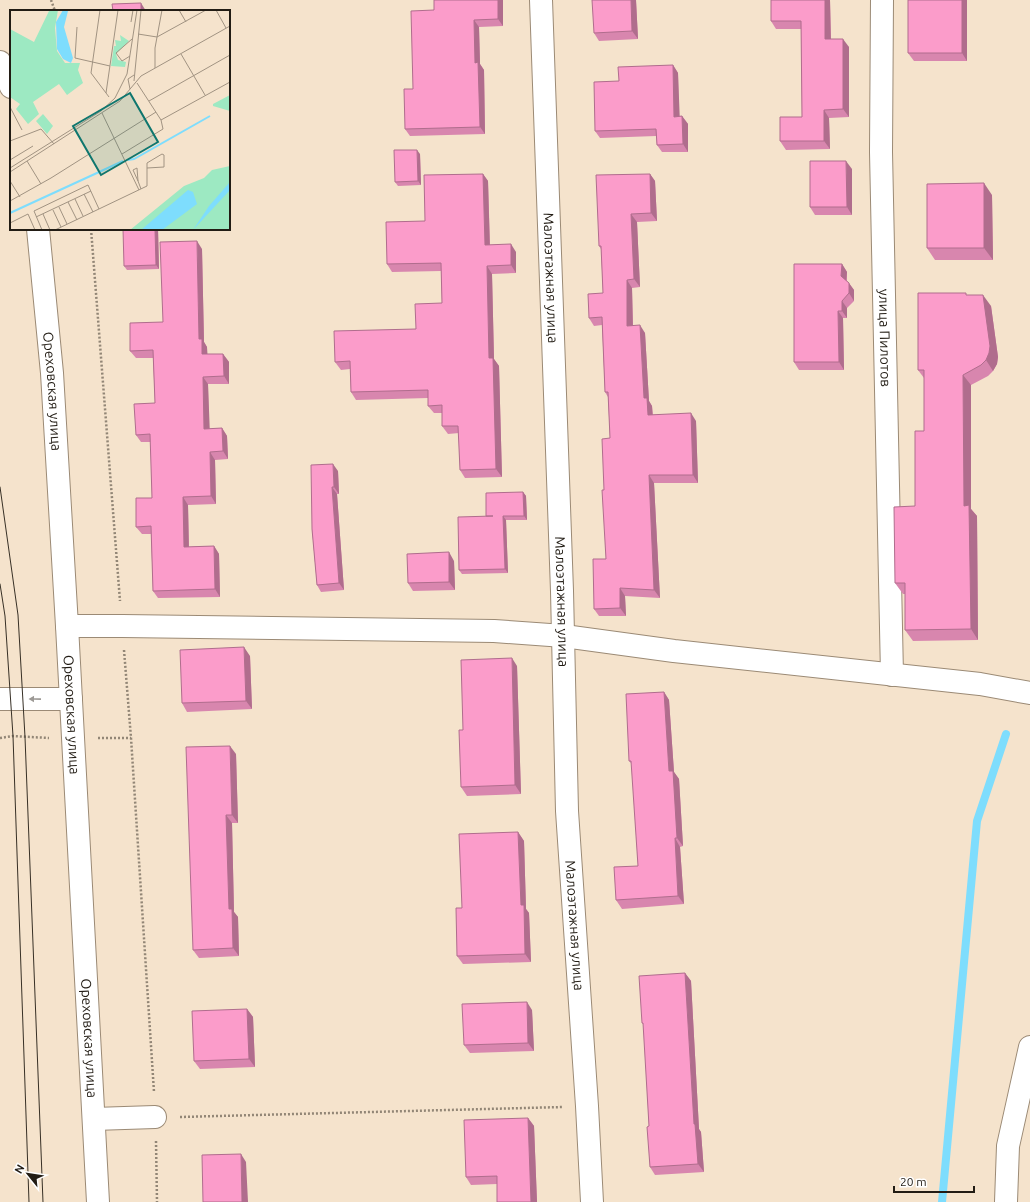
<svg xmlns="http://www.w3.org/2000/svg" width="1030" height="1202" font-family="Ubuntu,sans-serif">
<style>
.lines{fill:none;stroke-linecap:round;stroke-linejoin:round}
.stream{stroke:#7eddfd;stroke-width:8}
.minor-casing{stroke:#9b8a75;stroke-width:24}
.major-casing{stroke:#9b8a75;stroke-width:24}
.path{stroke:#928676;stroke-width:2.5;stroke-dasharray:2 2;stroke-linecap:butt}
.minor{stroke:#fff;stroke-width:22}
.major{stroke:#fff;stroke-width:22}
.tram{stroke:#373026;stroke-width:1}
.wall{fill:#d886ae}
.shaded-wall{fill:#b06d8d}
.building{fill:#fb9cca;stroke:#b06d8d}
.oneway{fill:#9c9995}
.labels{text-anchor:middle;stroke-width:3;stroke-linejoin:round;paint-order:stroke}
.street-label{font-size:14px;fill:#221c14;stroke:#fff}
.inset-river{fill:none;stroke:#7eddfd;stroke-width:2}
.inset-road{fill:none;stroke:#a19382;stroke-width:1}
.view{fill:#0f766e;fill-opacity:0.15;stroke:#0f766e;stroke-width:2}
.inset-edge{fill:none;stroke:#221c14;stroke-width:2}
</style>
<rect width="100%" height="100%" fill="#f5e3cc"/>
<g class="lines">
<path class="stream" d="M 942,1202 L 977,821 L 1006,734"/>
<defs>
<g id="minor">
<path id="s1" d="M 541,0 L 562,591 L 567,811 L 587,1106 L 592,1202"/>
<path id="s2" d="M 882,0 L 881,152 L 892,675"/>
<path d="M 67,626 L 122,626 L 494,631 L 564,636 L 674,651 L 980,684 L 1030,693"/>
<path d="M 0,699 L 71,699"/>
<path d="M 94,1119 L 155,1117"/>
<path d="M 1006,1202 L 1008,1146 L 1030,1047"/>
</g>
<g id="major">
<path d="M 0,62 L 11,87"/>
<path id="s3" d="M 38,229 L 52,373 L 67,626 L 98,1202"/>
</g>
</defs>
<use href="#minor" class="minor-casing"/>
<use href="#major" class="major-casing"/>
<path class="path" d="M 51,0 L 55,11
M 91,229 L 120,601
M 124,650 L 131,738 L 154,1092
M 0,738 L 13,736 L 49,738
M 98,738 L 131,738
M 180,1117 L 563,1107
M 156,1141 L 157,1202"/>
<use href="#minor" class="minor"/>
<use href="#major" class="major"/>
<path class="tram" d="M 0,487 L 18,615 L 25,737 L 43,1202
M 0,584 L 5,616 L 13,736 L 29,1202"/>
</g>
<path class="wall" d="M 503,0 L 503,26 L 479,27 L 480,64 L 484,70 L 485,134 L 410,136 L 405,129 L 413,89 L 434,10 Z
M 636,0 L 638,39 L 599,41 L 594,33 Z
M 830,0 L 831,39 L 849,47 L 849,117 L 829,118 L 830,149 L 786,150 L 780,141 L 802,117 L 801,29 L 776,29 L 771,21 Z
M 967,0 L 967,61 L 914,61 L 908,53 Z
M 673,65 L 678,73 L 679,116 L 682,116 L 688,124 L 688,152 L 662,152 L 657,145 L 656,136 L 600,138 L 595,131 L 619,81 Z
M 420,154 L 421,185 L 398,186 L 395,182 Z
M 852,169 L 852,215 L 815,215 L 810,207 Z
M 483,174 L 488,181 L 490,245 L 516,252 L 516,273 L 492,274 L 494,359 L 499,366 L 502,477 L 465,478 L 460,470 L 459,433 L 448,434 L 442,426 L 442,413 L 434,413 L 428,406 L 428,398 L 356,400 L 351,392 L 350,369 L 341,370 L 335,362 L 416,329 L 442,303 L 441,271 L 392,272 L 387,264 L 425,221 Z
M 650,174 L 655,181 L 657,221 L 637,222 L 640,287 L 632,288 L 633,325 L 645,333 L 649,401 L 652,406 L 653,415 L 696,421 L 698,483 L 654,483 L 660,598 L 625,596 L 626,616 L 599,616 L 594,609 L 606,559 L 604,490 L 610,438 L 608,397 L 605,392 L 602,325 L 594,326 L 589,318 L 603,293 L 601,249 L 599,246 Z
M 992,195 L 993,260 L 935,260 L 927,248 Z
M 158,229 L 159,269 L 127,270 L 124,266 Z
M 202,249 L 204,342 L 207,347 L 207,354 L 223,354 L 229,362 L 229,384 L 208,384 L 209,429 L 222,428 L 227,436 L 228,459 L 215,460 L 216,504 L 188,505 L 189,547 L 214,546 L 219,554 L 220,597 L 158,598 L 153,591 L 151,534 L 142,534 L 136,527 L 152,498 L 151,442 L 141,442 L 136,435 L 155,403 L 153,358 L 136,358 L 130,351 L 163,322 Z
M 842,264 L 847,272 L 847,281 L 854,290 L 854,301 L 847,308 L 847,318 L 843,318 L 844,370 L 799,370 L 794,362 Z
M 967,295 L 991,306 L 998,357 L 997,364 L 993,371 L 988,376 L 971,385 L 971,509 L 977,516 L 978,640 L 913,641 L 905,630 L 905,594 L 903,594 L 895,583 L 915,506 L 924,431 L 924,378 L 918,370 Z
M 338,471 L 339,494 L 337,494 L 344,590 L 321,592 L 317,585 L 312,529 Z
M 523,492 L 526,496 L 527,520 L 506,520 L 508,573 L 462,574 L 459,570 L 486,516 Z
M 454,561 L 455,590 L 413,591 L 408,583 Z
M 250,656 L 252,709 L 187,712 L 182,703 Z
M 517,666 L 521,794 L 467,796 L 461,787 L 463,730 Z
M 664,692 L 669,700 L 674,772 L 679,779 L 683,846 L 680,847 L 684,904 L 622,909 L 616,900 L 638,866 L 632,764 L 629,761 Z
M 236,754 L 238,823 L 232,823 L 234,912 L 238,917 L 239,956 L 199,958 L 193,950 Z
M 518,832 L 524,841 L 526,909 L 529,913 L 531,962 L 463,964 L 457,956 L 462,908 Z
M 685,973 L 691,981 L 699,1129 L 701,1132 L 704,1172 L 655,1175 L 650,1167 L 649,1126 L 644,1025 L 642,1023 Z
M 247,1009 L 253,1017 L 255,1067 L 200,1069 L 194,1061 Z
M 532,1010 L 534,1051 L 470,1053 L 464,1045 Z
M 528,1118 L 534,1126 L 537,1202 L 497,1202 L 497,1184 L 471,1185 L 466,1177 Z"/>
<path class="shaded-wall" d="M 498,0 L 503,0 L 503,26 L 498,19 Z
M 631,0 L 636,0 L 638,39 L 632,31 Z
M 825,0 L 830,0 L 831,47 L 825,39 Z
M 962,0 L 967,0 L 967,61 L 962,53 Z
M 141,3 L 146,11 L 141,11 Z
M 474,20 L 479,27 L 480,64 L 484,70 L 485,134 L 480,127 L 475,63 Z
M 843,39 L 849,47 L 849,117 L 843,109 Z
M 673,65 L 678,73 L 680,124 L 674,117 Z
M 824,110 L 829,118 L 830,149 L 824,141 Z
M 682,116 L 688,124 L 688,152 L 683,144 Z
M 417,150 L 420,154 L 421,185 L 418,181 Z
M 846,161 L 852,169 L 852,215 L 847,207 Z
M 483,174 L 488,181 L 490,253 L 485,245 Z
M 650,174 L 655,181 L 657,221 L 651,213 Z
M 984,183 L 992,195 L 993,260 L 984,248 Z
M 631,214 L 637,222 L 640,287 L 634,279 Z
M 155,229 L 158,229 L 159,269 L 156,265 Z
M 197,241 L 202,249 L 204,342 L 207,347 L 208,362 L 202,354 L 199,339 Z
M 511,244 L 516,252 L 516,273 L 511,265 Z
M 842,264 L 847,272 L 846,283 L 841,276 Z
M 487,266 L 492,274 L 494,359 L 499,366 L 502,477 L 496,469 L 489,358 Z
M 627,280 L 632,288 L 633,333 L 627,326 Z
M 849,283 L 854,290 L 854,301 L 849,293 Z
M 983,295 L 991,306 L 998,357 L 997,364 L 993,371 L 986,360 Z
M 842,301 L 847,308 L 847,318 L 842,311 Z
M 838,311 L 843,318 L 844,370 L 839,362 Z
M 640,325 L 645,333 L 649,401 L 652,406 L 653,423 L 648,415 L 644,398 Z
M 223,354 L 229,362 L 229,384 L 224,376 Z
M 963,375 L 971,385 L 971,509 L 977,516 L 978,640 L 971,629 L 964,506 Z
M 203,377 L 208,384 L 210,436 L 204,429 Z
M 691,413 L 696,421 L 698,483 L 693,475 Z
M 222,428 L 227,436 L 228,459 L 223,451 Z
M 210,452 L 215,460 L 216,504 L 211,496 Z
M 333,464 L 338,471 L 339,494 L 334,487 Z
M 649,475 L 654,483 L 660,598 L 654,590 Z
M 332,487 L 337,494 L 344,590 L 339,583 Z
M 523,492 L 526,496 L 527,520 L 524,516 Z
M 183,497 L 188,505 L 189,555 L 184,547 Z
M 503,516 L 506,520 L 508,573 L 505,569 Z
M 214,546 L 219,554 L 220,597 L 215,589 Z
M 449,552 L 454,561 L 455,590 L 449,582 Z
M 620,588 L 625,596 L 626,616 L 620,608 Z
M 244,647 L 250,656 L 252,709 L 246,701 Z
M 512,658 L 517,666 L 521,794 L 515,785 Z
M 664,692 L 669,700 L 674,772 L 679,779 L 683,846 L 677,838 L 669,771 Z
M 230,746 L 236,754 L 238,823 L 232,815 Z
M 226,815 L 232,823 L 234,912 L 238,917 L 239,956 L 233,948 L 229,909 Z
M 518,832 L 524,841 L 526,909 L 529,913 L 531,962 L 525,954 L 521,905 Z
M 675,838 L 680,847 L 684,904 L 678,896 Z
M 685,973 L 691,981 L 699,1129 L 701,1132 L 704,1172 L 698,1164 L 694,1124 Z
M 527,1002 L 532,1010 L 534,1051 L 528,1043 Z
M 247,1009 L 253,1017 L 255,1067 L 249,1059 Z
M 528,1118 L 534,1126 L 537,1202 L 531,1202 Z
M 241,1154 L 246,1162 L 248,1202 L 242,1202 Z"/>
<path class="building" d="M 434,0 L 498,0 L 498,19 L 474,20 L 475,63 L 478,62 L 480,127 L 405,129 L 404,89 L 413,89 L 411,11 L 434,10 Z
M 592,0 L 631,0 L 632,31 L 594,33 Z
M 771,0 L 825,0 L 825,39 L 843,39 L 843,109 L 824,110 L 824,141 L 780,141 L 780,117 L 802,117 L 801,21 L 771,21 Z
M 908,0 L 962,0 L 962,53 L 908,53 Z
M 141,3 L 141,11 L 113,11 L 112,4 Z
M 673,65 L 674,117 L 682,116 L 683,144 L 657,145 L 656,129 L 595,131 L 594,82 L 619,81 L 618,67 Z
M 394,150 L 417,150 L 418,181 L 395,182 Z
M 810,161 L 846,161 L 847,207 L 810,207 Z
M 483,174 L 485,245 L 511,244 L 511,265 L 487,266 L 489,358 L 493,358 L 496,469 L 460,470 L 458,426 L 442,426 L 442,405 L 428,406 L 428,390 L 351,392 L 350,361 L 335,362 L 334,331 L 416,329 L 415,304 L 442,303 L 441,263 L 387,264 L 386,222 L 425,221 L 424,175 Z
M 650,174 L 651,213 L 631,214 L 634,279 L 627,280 L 627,326 L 640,325 L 644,398 L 647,398 L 648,415 L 691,413 L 693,475 L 649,475 L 654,590 L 620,588 L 620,608 L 594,609 L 593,559 L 606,559 L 602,490 L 604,490 L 602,439 L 610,438 L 608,392 L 605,392 L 602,317 L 589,318 L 588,294 L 603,293 L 601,246 L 599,246 L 596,175 Z
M 984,183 L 984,248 L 927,248 L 927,184 Z
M 123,229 L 155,229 L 156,265 L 124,266 Z
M 197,241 L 199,339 L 202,339 L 202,354 L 223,354 L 224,376 L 203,377 L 204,429 L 222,428 L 223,451 L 210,452 L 211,496 L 183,497 L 184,547 L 214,546 L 215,589 L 153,591 L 151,526 L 136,527 L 136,498 L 152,498 L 150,434 L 136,435 L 134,404 L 155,403 L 153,350 L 130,351 L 130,323 L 163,322 L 160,242 Z
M 794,264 L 842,264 L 841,276 L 849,283 L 849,293 L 842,301 L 842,311 L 838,311 L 839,362 L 794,362 Z
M 918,293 L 966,293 L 966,295 L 983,295 L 990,346 L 989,353 L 986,360 L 981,365 L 963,375 L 964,506 L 969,505 L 971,629 L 905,630 L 905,583 L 895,583 L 894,507 L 915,506 L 915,431 L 924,431 L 924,370 L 918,370 Z
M 333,464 L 334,487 L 332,487 L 339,583 L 317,585 L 312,529 L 311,465 Z
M 523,492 L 524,516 L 503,516 L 505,569 L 459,570 L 458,517 L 493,516 L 486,516 L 486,493 Z
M 449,552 L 449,582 L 408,583 L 407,554 Z
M 244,647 L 246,701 L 182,703 L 180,650 Z
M 512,658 L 515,785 L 461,787 L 459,730 L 463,730 L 461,660 Z
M 664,692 L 669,771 L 673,771 L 677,838 L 675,838 L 678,896 L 616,900 L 614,867 L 638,866 L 631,761 L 629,761 L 626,694 Z
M 230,746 L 232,815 L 226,815 L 229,909 L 232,909 L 233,948 L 193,950 L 186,747 Z
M 518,832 L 521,905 L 524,905 L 525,954 L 457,956 L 456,908 L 462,908 L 459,834 Z
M 685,973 L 694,1124 L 695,1124 L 698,1164 L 650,1167 L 647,1127 L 649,1126 L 643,1023 L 642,1023 L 639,976 Z
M 527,1002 L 528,1043 L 464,1045 L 462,1004 Z
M 247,1009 L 249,1059 L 194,1061 L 192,1011 Z
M 528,1118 L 531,1202 L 497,1202 L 497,1176 L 466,1177 L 464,1120 Z
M 241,1154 L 242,1202 L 203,1202 L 202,1155 Z"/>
<defs><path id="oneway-solid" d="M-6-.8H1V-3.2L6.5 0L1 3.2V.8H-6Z"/></defs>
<use class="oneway" href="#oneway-solid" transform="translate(35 699) rotate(-179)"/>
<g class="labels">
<g class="street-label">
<text dy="5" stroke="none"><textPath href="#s1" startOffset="278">Малоэтажная улица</textPath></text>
<text dy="5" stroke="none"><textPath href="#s2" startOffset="338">улица Пилотов</textPath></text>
<text dy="5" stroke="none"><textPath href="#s3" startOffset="163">Ореховская улица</textPath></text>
<text dy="5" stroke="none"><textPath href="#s1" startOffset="602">Малоэтажная улица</textPath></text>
<text dy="5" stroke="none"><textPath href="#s3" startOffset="487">Ореховская улица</textPath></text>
<text dy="5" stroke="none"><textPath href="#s1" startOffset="926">Малоэтажная улица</textPath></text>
<text dy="5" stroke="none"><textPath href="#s3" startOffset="811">Ореховская улица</textPath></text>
</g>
</g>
<g transform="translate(10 10)">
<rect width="220" height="220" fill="#f5e3cc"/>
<path d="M 48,0 L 45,18 L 47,41 L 55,53 L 70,53 L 68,60 L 73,73 L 57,85 L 49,74 L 23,92 L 29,104 L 18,114 L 6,99 L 10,94 L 0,87 L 0,19 L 24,32 L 39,1 ZM 110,25 L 119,31 L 106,44 L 108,50 L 116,52 L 115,57 L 101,56 L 104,36 L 106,36 L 105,30 L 111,31 ZM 220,85 L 220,101 L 203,96 L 203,94 ZM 33,104 L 43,116 L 37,124 L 26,111 ZM 220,156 L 220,220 L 120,220 L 174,176 L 194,168 L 202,160 Z" fill="#9de9c2"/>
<path d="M 53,0 L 58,1 L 54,17 L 63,48 L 61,53 L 53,49 L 47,39 L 46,12 ZM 220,172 L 220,180 L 183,220 L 199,196 ZM 178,180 L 183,182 L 187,194 L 152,220 L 131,220 Z" fill="#7eddfd"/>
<path class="inset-river" d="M 118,150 L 124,149 L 200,106M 0,203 L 113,151"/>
<path class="inset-road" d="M 90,0 L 81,63 L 99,87M 169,0 L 176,12M 206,0 L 216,18M 121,12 L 123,0M 67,17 L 65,48 L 100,56M 128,24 L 147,27 L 196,0M 171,44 L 195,85M 120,46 L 112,51 L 106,43 L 122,29M 145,58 L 145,38 L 152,0M 124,71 L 131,0M 120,79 L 118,69 L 124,65M 96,83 L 108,0M 139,91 L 220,45M 0,97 L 12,120M 92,103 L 129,180M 151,110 L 220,72M 0,131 L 31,119 L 44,134M 112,144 L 153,119 L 151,110 L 127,73M 0,150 L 23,136M 17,151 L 31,174M 0,158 L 91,101 L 105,88 L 117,64 L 127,0M 0,162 L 110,91 L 131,66 L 220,16M 0,171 L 10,187M 128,171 L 127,158 L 123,160 L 128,171 L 131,179M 74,184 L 83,202M 65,189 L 73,206M 0,191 L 41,168 L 146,102M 58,192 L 67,210M 49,197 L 57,214M 43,200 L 51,217M 33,204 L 40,220M 26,207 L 81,181M 0,213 L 18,204 L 25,220M 32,220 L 24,201 L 78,175 L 89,199M 45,220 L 137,176 L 137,153 L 152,144 L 154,145 L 154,157 L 137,158"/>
<path class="view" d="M 120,83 L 148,132 L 91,165 L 63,116 Z"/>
<rect width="220" height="220" class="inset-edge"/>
</g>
<g transform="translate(28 1174) rotate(300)" stroke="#ffffff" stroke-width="3" paint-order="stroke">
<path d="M0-3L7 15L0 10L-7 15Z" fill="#221c14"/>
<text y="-6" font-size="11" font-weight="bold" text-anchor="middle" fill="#221c14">N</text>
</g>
<path d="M894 1186v6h80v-6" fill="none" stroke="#221c14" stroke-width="2"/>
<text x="900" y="1186" font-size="12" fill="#221c14" stroke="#ffffff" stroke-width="3" paint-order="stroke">20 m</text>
</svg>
